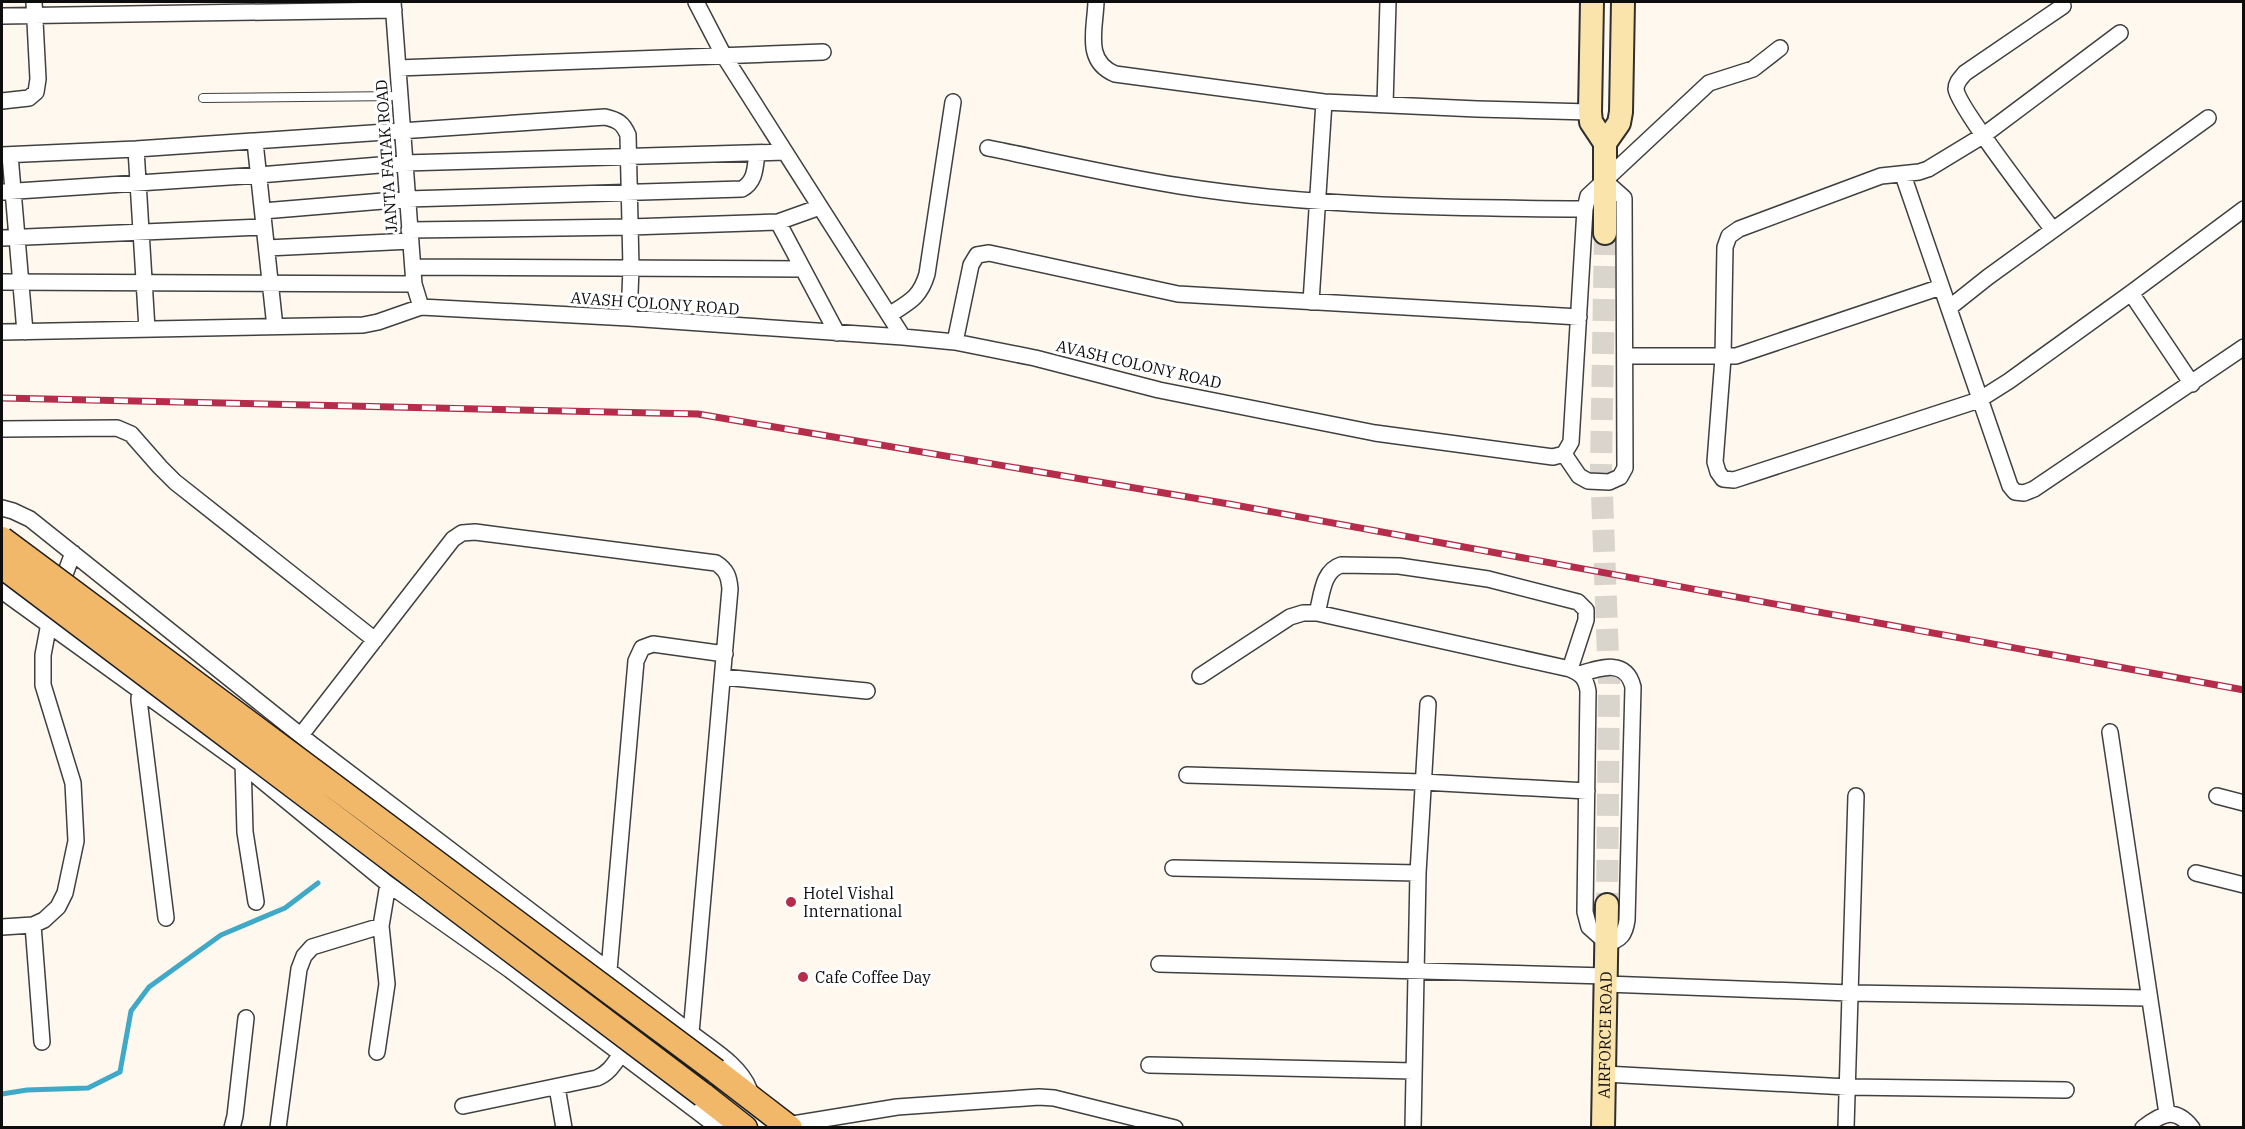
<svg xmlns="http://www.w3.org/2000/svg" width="2245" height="1129" font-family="'IBM Plex Serif',serif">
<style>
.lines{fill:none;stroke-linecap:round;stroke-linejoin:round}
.stream{stroke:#3fa9c7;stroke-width:5}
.secondary-tunnel{stroke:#dad5cc;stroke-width:22;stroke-dasharray:22 11;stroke-linecap:butt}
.lane-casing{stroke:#404040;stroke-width:10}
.street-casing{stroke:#404040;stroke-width:18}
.secondary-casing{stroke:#2f2f2f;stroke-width:26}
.primary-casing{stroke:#1e1e1e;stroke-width:27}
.lane{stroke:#fff;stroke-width:8}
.street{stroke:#fff;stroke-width:15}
.secondary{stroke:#fbe4ac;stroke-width:22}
.primary{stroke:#f2b86a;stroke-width:24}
.rail-casing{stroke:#b62c4b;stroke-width:7}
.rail{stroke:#fff;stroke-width:4.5;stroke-dasharray:14;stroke-linecap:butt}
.primary-bridge-casing{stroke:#1e1e1e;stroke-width:27;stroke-linecap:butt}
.primary-bridge{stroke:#f2b86a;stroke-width:24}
.poi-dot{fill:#b62c4b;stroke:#fff;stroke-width:2}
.labels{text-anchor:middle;stroke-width:6;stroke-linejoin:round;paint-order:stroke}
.street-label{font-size:16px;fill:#0d0d0d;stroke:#fff}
.poi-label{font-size:16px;fill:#0d0d0d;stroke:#fff;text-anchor:start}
</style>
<rect width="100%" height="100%" fill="#fef8ee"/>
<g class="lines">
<path class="stream" d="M 2,1094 L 27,1090 L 88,1088 L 120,1072 L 131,1011 L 149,987 L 221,935 L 285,908 L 318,883"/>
<path class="secondary-tunnel" d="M 1605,233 L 1601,467 L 1609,683 L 1607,905"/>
<defs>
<path id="lane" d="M 203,98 L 400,96"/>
<path id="street" d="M 393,2 L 414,284 L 421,307
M 696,2 L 724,56 L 903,337
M 1096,2 C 1095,30 1084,61 1115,74 L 1324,102 L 1477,109 L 1590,112
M 2,16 L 394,10
M 2120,33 L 1984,135 L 1928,169 L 1919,172 L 1881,176 L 1739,229 L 1729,236 L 1725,247 L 1723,358 L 1715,462 L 1718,472 L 1723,479 L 1734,480 L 1979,400 L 2009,381 L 2131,293 L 2244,209
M 398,68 L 823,52
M 2,101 L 29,98 L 36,92 L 38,79 L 34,2
M 1385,105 L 1388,2
M 255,142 L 275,327
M 988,148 C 1052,161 1116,176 1180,186 C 1314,207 1450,208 1585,209
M 136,149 L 147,329
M 2,155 L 136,149 L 605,117 C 618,120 623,123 628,135 L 631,268 L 629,318
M 10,155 L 25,332
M 1903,175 L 2010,486 L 2015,492 L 2024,493 L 2034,489 L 2244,347
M 2,192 L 259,175 L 404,163 L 785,152
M 263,211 L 407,199 L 742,189 C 756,181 755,167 757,153
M 778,222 L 837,333
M 409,230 L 630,227 L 778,222 L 820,207
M 2053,230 C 2038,210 1957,105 1956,89 C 1956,82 1961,78 1965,73 L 2063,6
M 2,238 L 264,227
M 267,248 L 411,241
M 413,267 L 803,269
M 2,282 L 414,284
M 2131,293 L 2192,384
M 1311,302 L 1324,102
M 1949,308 L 1988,277 L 2208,118
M 889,315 C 909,302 920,298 927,274 L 953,102
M 2,332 L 363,325 L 378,322 L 421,307 L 629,318 L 903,337 L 955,342 L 1035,358 L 1159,390 L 1375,433 L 1553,457 L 1564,454 L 1571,442 L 1585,209 L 1588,196 L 1709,83 L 1753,69 L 1780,48
M 955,342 L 971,265 L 977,255 L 989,253 L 1178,294 L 1579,317
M 1625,356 L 1736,356 L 1941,287
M 2,429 L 117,428 L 131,434 L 160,467 L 175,482 L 375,640
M 1564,454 L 1579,476 L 1588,481 L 1609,482 L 1620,477 L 1625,468 L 1624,198 L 1606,182
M 2,508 L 13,511 L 30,519 L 314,746 L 691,1033 C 710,1048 740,1065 749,1089
M 59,590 L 73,553
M 2,591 L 243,765 L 388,884 L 510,970 L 719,1128
M 1317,613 C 1322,596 1322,571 1341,565 L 1399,566 L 1488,579 L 1578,602 L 1586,610 L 1586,620 L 1570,669
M 1200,676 L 1290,617 L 1303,613 L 1317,613 L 1570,669 C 1582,674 1586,679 1588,691 L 1585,912 L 1589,927 L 1607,943 C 1621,940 1625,934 1627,920 L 1633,687 C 1626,659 1602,667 1580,674
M 723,677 L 867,691
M 140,685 L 139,700 L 166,918
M 2110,732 L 2167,1114
M 301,735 L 453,539 L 462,533 L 475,532 L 716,563 C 727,570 729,577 730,589 L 691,1033
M 243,762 L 245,832 L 256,902
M 1187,775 L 1423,782 L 1587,791
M 2217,796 L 2244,803
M 1173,868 L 1418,873
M 2196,873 L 2244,885
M 33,925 L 42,1042
M 2,927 L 33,925 L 44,920 L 58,907 L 65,893 L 76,841 L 73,783 L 43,685 L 43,655 L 50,618
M 1159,964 L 1606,976
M 609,970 L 636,661 L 642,648 L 653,644 L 725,654
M 1606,984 L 1850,993 L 2148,998
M 377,1052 L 387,984 L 381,926 L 388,884
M 1149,1065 L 1414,1071
M 1605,1074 L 1847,1087 L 2066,1090
M 557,1087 L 564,1128
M 463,1106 L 597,1078 C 609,1073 614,1064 621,1054
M 787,1125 L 897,1107 L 1039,1097 L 1054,1098 L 1175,1128
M 232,1128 L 235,1116 L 246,1018
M 278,1128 L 299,969 L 304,956 L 312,947 L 381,926
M 1413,1128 L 1418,873 L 1428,704
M 1846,1128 L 1856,796
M 2143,1128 C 2161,1114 2175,1106 2192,1128"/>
<g id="secondary">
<path d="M 1592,2 L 1590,112 L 1591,122 L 1605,143 L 1605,233"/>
<path d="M 1605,143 L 1619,123 L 1621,112 L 1623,2"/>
<path id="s1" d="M 1603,1128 L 1607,905"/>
</g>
<path id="primary" d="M 716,1071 L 790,1128
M 703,1095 L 745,1128"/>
</defs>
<use href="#lane" class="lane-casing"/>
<use href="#street" class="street-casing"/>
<use href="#secondary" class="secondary-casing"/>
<use href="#primary" class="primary-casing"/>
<use href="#lane" class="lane"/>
<use href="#street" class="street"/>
<use href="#secondary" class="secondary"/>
<use href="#primary" class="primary"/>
<defs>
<path id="rail" d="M 2,398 L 698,414 L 1229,504 L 2244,690"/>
</defs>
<use href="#rail" class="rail-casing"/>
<use href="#rail" class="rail"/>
<defs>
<path id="primary-bridge" d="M 2,539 L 716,1071
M 2,566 L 703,1095"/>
</defs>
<use href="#primary-bridge" class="primary-bridge-casing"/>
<use href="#primary-bridge" class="primary-bridge"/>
</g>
<g class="poi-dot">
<circle cx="791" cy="902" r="6"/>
<circle cx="803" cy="977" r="6"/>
</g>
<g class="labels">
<g class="street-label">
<text transform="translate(386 156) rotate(-94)" y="6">JANTA FATAK ROAD</text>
<text transform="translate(655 303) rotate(4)" y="6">AVASH COLONY ROAD</text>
<text transform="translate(1139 364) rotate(13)" y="6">AVASH COLONY ROAD</text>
<text dy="6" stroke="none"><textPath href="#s1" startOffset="93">AIRFORCE ROAD</textPath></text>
</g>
<g class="poi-label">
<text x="803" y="899">Hotel Vishal<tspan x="803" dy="18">International</tspan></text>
<text x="815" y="983">Cafe Coffee Day</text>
</g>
</g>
<rect width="2245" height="1129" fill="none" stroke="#0d0d0d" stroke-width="6"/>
</svg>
